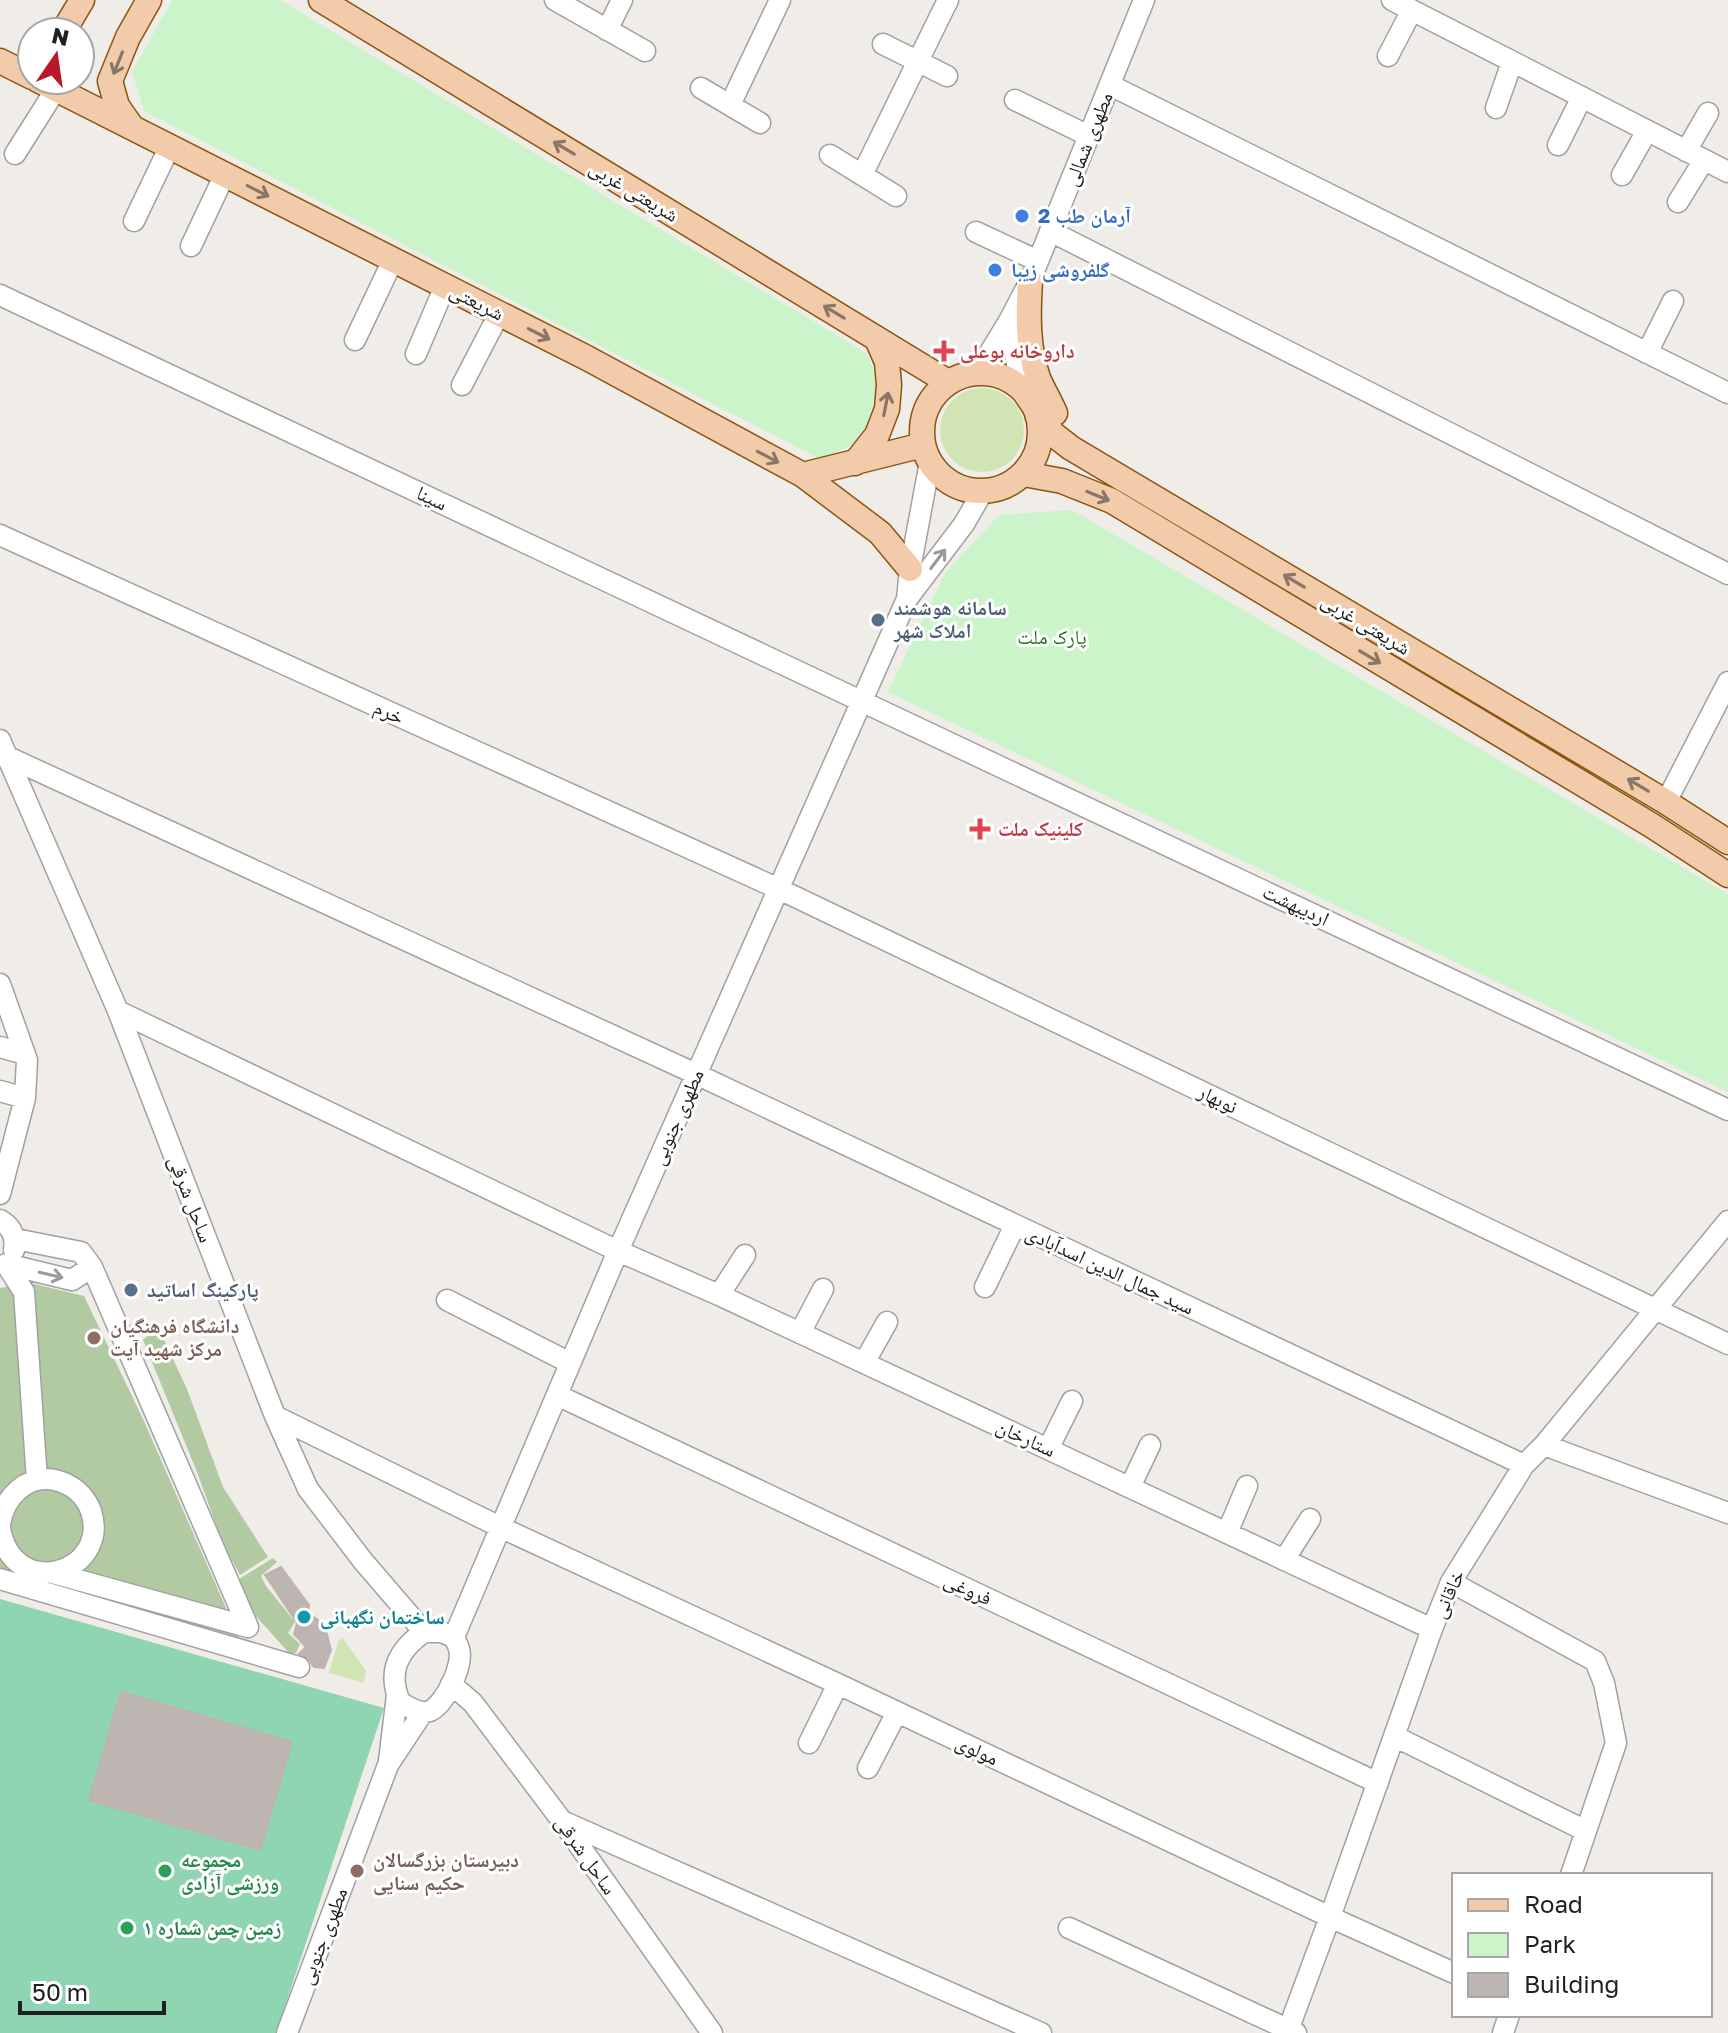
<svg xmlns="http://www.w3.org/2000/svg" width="1728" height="2033" font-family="'Golos Text','Noto Naskh Arabic',sans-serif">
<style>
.grass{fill:#d1e4b4}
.forest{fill:#b2caa2}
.park{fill:#ccf4cb}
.pitch{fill:#8fd5b2}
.building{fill:#bdb5b1;stroke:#c0b2ac;stroke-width:2}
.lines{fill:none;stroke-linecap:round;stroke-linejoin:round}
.minor-casing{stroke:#a1a1a1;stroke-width:23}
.major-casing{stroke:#8b5511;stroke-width:27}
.minor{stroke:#fff;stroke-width:20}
.major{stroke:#f2cbab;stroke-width:24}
.oneway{stroke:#897666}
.oneway2{stroke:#9b9b9b}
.shop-dot{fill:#3f7fe0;stroke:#fff;stroke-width:3}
.health-dot{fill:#e0444e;stroke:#fff;stroke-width:3}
.service-dot{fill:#5c6f8a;stroke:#fff;stroke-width:3}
.education-dot{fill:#8d6e63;stroke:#fff;stroke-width:3}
.culture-dot{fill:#0f9aa8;stroke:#fff;stroke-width:3}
.leisure-dot{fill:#2e9e5b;stroke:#fff;stroke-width:3}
.labels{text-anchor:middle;stroke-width:6;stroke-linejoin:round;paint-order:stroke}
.street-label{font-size:20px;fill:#202020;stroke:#fff}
.shop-label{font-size:20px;font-weight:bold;fill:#366cbe;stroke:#fff;text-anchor:start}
.health-label{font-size:20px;font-weight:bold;fill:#be3a42;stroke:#fff;text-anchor:start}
.service-label{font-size:20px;font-weight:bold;fill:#4e5e75;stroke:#fff;text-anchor:start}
.park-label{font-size:20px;fill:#1c7419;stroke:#fff}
.education-label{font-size:20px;font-weight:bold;fill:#785e54;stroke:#fff;text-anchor:start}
.culture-label{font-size:20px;font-weight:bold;fill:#0d838f;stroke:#fff;text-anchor:start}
.leisure-label{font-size:20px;font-weight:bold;fill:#27864d;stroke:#fff;text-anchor:start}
</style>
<rect width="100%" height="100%" fill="#f0ece8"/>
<path class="grass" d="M940 430a42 42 0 1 1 84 0a42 42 0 1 1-84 0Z
M 343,1638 L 366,1671 L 364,1683 L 329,1673 L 338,1642 Z"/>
<path class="forest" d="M 30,1283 L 84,1296 L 143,1419 L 241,1642 L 0,1572 L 0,1288 Z
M 158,1327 L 187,1389 L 223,1487 L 268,1557 L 240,1575 L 223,1544 L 197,1472 L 143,1340 Z
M 273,1558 L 277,1562 L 261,1576 L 266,1586 L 295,1622 L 288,1633 L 300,1644 L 296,1653 L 289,1653 L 254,1614 L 239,1579 Z"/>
<path class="park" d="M 172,0 L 280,0 L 866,353 L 886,396 L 862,441 L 820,459 L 144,111 L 132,72 Z
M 1072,510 L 1728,894 L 1728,1092 L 888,692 L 945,573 L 999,515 Z"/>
<path class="pitch" d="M 0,1599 L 384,1708 L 276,2033 L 0,2033 Z"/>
<path class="building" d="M 281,1567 L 309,1605 L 308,1614 L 317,1619 L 326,1631 L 331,1650 L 324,1668 L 314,1667 L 308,1658 L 299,1654 L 306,1647 L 294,1634 L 297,1623 L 265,1575 Z
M 121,1692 L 292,1742 L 260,1850 L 89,1800 Z"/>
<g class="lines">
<defs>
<path id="minor" d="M 555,0 L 645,51
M 1392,0 L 1728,172
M 607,30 L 622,0
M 883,44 L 947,76
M 1388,56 L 1412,10
M 1110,85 L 1728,393
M 701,88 L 760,123
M 1015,100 L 1089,136
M 730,105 L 780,0
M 1496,108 L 1512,62
M 1558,145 L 1582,97
M 1686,151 L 1708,113
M 15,154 L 56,89
M 830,155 L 896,196
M 862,175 L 948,0
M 1622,175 L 1647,131
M 1678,202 L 1704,160
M 134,221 L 170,146
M 1050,231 L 1728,574
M 976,232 L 1038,261
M 191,246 L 225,174
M 0,295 L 1728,1110
M 1009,321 L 1030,281 L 1144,0
M 355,340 L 393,260
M 1647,353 L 1673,301
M 416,354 L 445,286
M 978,372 L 1009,321 L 1021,387
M 462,385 L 499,314
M 930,462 L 910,569 L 907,599 L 964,524 L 983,491
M 0,535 L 779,889 L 1728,1344
M 0,740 L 118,1011 L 275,1416 L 308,1489 L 363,1561 L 424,1632
M 8,757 L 696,1074 L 1524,1465
M 1666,802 L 1728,682
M 0,984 L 27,1060 L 25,1098 L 0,1194
M 118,1011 L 618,1251 L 719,1295 L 1432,1629
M 0,1047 L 25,1054
M 0,1091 L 25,1098
M 0,1220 C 12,1227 16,1237 14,1250
M 15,1239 L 81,1252 L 92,1267 L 248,1627
M 6,1264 L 24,1292 L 37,1480
M 6,1264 L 72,1280 L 92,1267
M 985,1287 L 1015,1225
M 719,1295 L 745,1255
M 447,1300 L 570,1363
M 800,1333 L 823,1289
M 864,1363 L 887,1322
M 557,1395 L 1378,1783
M 275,1416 L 500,1527 L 838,1684 L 1330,1917 L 1454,1973
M 1544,1445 L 1728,1513
M 1048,1449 L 1072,1401
M 1130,1487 L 1150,1445
M 0,1524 C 4,1498 26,1474 55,1480 C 72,1484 85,1495 91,1511 C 111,1573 13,1603 0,1528
M 1227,1533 L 1247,1486
M 1284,1560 L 1310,1519
M 53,1573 L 248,1627
M 0,1579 L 299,1667
M 1451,1582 L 1595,1661 L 1604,1683 L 1616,1743 L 1571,1875
M 424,1632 L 441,1632 L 454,1637 C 454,1638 459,1647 459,1649 C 464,1665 445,1704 430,1711 C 420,1715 407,1706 400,1702 C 387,1672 398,1650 424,1632 Z
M 454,1637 L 618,1251 L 907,599
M 451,1684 L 473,1703 L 562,1821 L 712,2033
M 1394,1736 L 1586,1831
M 809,1743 L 838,1684
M 389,1761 L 397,1695
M 868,1768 L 897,1712
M 562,1821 L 1041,2033
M 1069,1928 L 1296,2033
M 287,2033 L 388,1765 L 423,1712
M 1287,2033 L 1330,1917 L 1432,1629 L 1451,1582 L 1524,1465 L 1544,1445 L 1728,1221
M 1503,2033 L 1509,2015"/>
<path id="major" d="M 321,0 L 948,382
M 63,32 L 82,0
M 0,61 L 32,77
M 38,80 L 587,358 L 803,475 L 923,445
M 131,126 L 117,106 L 110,81 L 128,37 L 149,0
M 1030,281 C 1028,314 1027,346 1038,378 C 1043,390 1050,401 1055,413
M922 432a59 59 0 1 1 118 0a59 59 0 1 1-118 0Z
M 1021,387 L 1053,434 L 1071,448 L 1666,802 L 1728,842
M 855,463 L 877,435 L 887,409 L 889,385 L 887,362 L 877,339
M 1024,474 L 1062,481 L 1112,501 L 1651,825 L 1728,875
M 803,475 L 880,533 L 910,569"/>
</defs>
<use href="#minor" class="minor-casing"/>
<use href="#major" class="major-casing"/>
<use href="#minor" class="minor"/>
<use href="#major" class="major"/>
</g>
<defs><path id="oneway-shaft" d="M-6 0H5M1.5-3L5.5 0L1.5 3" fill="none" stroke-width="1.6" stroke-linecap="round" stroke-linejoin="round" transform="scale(2)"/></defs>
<g class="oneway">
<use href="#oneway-shaft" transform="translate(118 63) rotate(112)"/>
<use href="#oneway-shaft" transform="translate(564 148) rotate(-149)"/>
<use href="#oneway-shaft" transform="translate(258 191) rotate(27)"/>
<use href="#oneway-shaft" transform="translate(834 312) rotate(-149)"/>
<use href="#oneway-shaft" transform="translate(539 334) rotate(27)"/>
<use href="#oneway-shaft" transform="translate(886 404) rotate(-79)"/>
<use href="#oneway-shaft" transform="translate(768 457) rotate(28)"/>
<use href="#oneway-shaft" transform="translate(1098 496) rotate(22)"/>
<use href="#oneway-shaft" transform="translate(1294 581) rotate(-149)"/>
<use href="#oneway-shaft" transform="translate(1370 657) rotate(31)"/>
<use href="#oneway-shaft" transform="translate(1638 785) rotate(-149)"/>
</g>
<g class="oneway2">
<use href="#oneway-shaft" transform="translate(938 559) rotate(-53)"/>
<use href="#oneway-shaft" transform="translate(51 1275) rotate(13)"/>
</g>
<g class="shop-dot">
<circle cx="1022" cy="216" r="8"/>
<circle cx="995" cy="270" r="8"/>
</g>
<g class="health-dot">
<path d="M940 339h8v8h8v8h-8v8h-8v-8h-8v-8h8z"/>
<path d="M976 817h8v8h8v8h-8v8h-8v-8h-8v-8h8z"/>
</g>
<g class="service-dot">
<circle cx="878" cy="620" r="8"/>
<circle cx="131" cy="1290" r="8"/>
</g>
<g class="education-dot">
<circle cx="94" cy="1338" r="8"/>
<circle cx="357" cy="1871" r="8"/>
</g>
<circle class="culture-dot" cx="304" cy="1617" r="8"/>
<g class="leisure-dot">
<circle cx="165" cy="1871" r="8"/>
<circle cx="127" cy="1928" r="8"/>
</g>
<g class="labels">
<g class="street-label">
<text transform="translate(1088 139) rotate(-68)" y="7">مطهری شمالی</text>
<text transform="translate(634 191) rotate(31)" y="7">شریعتی غربی</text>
<text transform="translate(477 302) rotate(27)" y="7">شریعتی</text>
<text transform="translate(432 498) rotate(25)" y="7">سینا</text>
<text transform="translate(1366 624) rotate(31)" y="7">شریعتی غربی</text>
<text transform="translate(389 712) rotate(24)" y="7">خرم</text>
<text transform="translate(1296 905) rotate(25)" y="7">اردیبهشت</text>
<text transform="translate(1218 1099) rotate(26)" y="7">نوبهار</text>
<text transform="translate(677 1117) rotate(-66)" y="7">مطهری جنوبی</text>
<text transform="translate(191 1199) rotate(69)" y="7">ساحل شرقی</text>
<text transform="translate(1110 1270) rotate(25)" y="7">سید جمال الدین اسدآبادی</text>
<text transform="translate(1026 1438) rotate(25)" y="7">ستارخان</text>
<text transform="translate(968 1589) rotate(25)" y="7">فروغی</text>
<text transform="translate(1448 1594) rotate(-65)" y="7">خاقانی</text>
<text transform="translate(977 1750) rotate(25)" y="7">مولوی</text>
<text transform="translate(586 1855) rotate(55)" y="7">ساحل شرقی</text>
<text transform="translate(323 1936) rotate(-69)" y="7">مطهری جنوبی</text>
</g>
<g class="shop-label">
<text x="1038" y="223">آرمان طب 2</text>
<text x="1011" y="277">گلفروشی زیبا</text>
</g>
<g class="health-label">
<text x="960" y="358">داروخانه بوعلی</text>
<text x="998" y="836">کلینیک ملت</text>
</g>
<g class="service-label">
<text x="894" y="615">سامانه هوشمند<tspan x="894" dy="23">املاک شهر</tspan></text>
<text x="147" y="1297">پارکینگ اساتید</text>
</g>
<g class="park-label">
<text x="1052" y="644">پارک ملت</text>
</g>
<g class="education-label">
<text x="110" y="1333">دانشگاه فرهنگیان<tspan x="110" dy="23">مرکز شهید آیت</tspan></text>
<text x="373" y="1867">دبیرستان بزرگسالان<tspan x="373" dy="23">حکیم سنایی</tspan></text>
</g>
<g class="culture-label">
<text x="320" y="1624">ساختمان نگهبانی</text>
</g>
<g class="leisure-label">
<text x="181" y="1867">مجموعه<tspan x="181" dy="23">ورزشی آزادی</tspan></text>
<text x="143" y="1935">زمین چمن شماره ۱</text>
</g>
</g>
<rect x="1452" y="1873" width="260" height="144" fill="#ffffff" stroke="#a6a6a6" stroke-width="2"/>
<rect x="1468" y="1899" width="40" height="12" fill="#f2cbab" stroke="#a6a6a6" stroke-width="2"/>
<text x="1524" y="1913" font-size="24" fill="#202020">Road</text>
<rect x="1468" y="1933" width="40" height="24" fill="#ccf4cb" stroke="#a6a6a6" stroke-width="2"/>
<text x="1524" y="1953" font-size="24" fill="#202020">Park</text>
<rect x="1468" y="1973" width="40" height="24" fill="#bdb5b1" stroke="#a6a6a6" stroke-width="2"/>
<text x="1524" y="1993" font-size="24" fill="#202020">Building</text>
<g transform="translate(56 56) rotate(13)"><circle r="38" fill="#ffffff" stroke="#a6a6a6" stroke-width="2"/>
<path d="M0-6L14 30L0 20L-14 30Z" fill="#ba172a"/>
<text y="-12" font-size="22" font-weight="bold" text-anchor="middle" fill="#202020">N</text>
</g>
<path d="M20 2001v12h144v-12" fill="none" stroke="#202020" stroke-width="4"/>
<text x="32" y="2001" font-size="24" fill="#202020" stroke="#ffffff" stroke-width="6" paint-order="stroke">50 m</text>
</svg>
